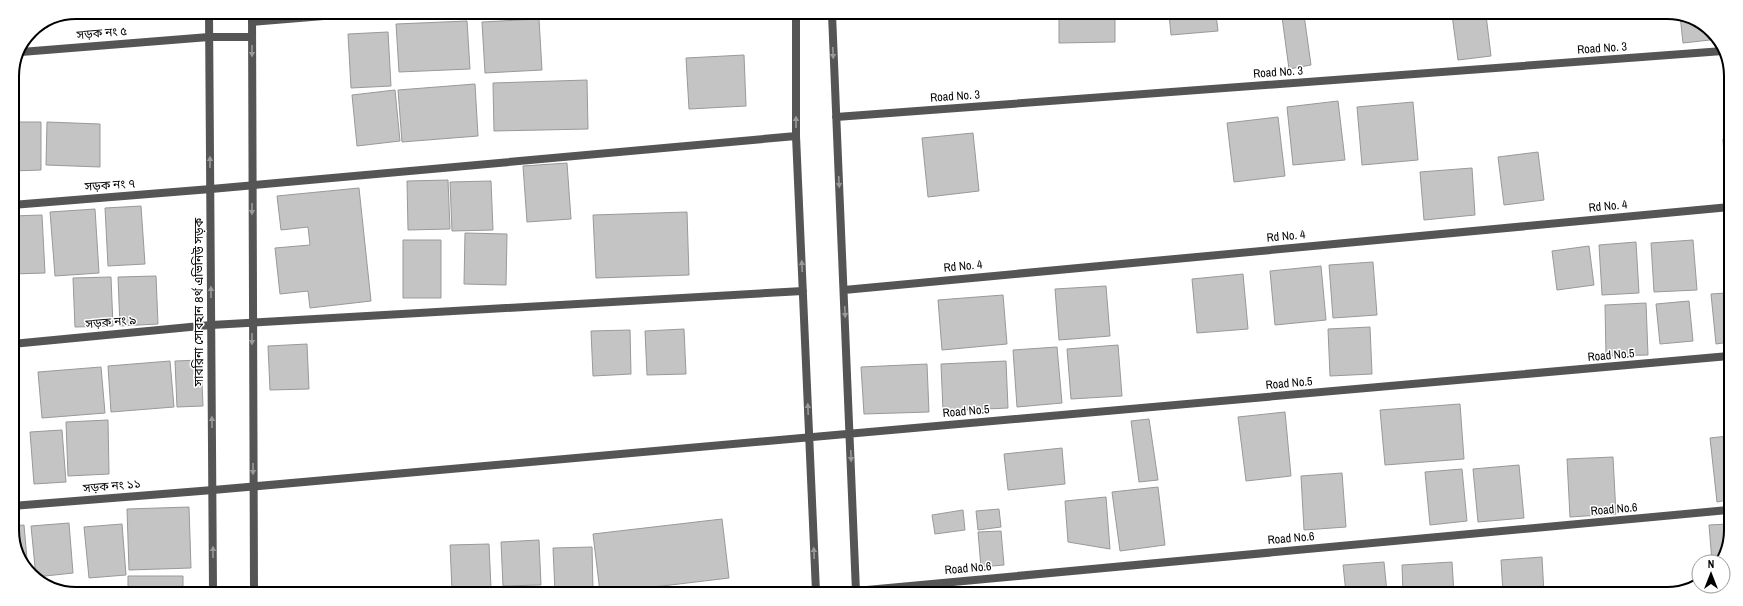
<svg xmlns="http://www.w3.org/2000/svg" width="1743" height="606" font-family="'Archivo Narrow','Noto Sans Bengali',sans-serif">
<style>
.building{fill:#c4c4c4;stroke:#999}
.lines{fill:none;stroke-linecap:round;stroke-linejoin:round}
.minor{stroke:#555;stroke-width:8}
.tertiary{stroke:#555;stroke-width:8}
.oneway{fill:#999}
.labels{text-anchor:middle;stroke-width:3;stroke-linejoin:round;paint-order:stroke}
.street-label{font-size:12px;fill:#000;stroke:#fff}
.rim{fill:none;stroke:#000;stroke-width:2}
</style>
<rect width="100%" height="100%" fill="#fff"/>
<path class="building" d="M 1059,14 L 1115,14 L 1115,42 L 1059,43 Z
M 1169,14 L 1216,14 L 1218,31 L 1171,35 Z
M 1304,15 L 1311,65 L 1289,69 L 1282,17 Z
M 1452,15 L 1486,15 L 1491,56 L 1458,60 Z
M 1680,15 L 1687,15 L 1718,37 L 1719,39 L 1683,43 Z
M 539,19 L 542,70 L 485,73 L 482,22 Z
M 467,21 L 470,69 L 399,72 L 396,24 Z
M 388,32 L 391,86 L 351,88 L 348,34 Z
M 744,55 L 746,106 L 689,109 L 686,58 Z
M 587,80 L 588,129 L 494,131 L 493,83 Z
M 475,84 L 478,136 L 402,142 L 398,90 Z
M 395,90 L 400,141 L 357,146 L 352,95 Z
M 1338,101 L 1345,160 L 1293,165 L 1287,107 Z
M 1413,102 L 1418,160 L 1362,165 L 1357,107 Z
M 1278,117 L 1285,176 L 1234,182 L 1227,123 Z
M 12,122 L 41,122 L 41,170 L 12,171 Z
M 47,122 L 100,124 L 100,167 L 46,165 Z
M 973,133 L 979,191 L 928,197 L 922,138 Z
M 1730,138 L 1730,190 L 1726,190 L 1723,139 Z
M 1538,152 L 1544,200 L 1504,205 L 1498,157 Z
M 567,163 L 571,219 L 527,222 L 523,166 Z
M 1472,168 L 1475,215 L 1424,220 L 1420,172 Z
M 448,180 L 450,229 L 408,230 L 407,181 Z
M 491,181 L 493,230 L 452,231 L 450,182 Z
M 359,188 L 371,301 L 310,308 L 308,291 L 280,294 L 275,248 L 310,245 L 308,227 L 281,230 L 277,196 Z
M 141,206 L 145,264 L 108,266 L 105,208 Z
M 95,209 L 99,273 L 55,276 L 50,212 Z
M 687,212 L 689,275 L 596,278 L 593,215 Z
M 42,215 L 45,273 L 12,274 L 12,216 Z
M 465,233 L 507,234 L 506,285 L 464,284 Z
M 403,240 L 441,240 L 441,298 L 403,298 Z
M 1693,240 L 1697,290 L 1654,292 L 1651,243 Z
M 1636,242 L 1639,293 L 1602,295 L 1599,245 Z
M 1589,246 L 1594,285 L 1557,290 L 1552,251 Z
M 1373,262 L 1377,315 L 1333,318 L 1329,265 Z
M 1321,266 L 1326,320 L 1275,325 L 1270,271 Z
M 1243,274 L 1248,329 L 1197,333 L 1192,279 Z
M 156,276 L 158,324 L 120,326 L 118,277 Z
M 111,277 L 113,326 L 75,327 L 73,278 Z
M 1106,286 L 1110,336 L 1059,340 L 1055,289 Z
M 1726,293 L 1729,320 L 1729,342 L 1716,344 L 1711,294 Z
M 1003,295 L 1007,344 L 942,350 L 938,300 Z
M 1689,301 L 1693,341 L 1660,344 L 1656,304 Z
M 1646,303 L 1648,355 L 1606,356 L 1605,305 Z
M 1370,327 L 1372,374 L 1330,376 L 1328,329 Z
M 684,329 L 686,374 L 647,375 L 645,331 Z
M 630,330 L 631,374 L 593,376 L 591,331 Z
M 307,344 L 309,389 L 270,390 L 268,346 Z
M 1118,345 L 1122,396 L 1071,399 L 1067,349 Z
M 1057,347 L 1062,403 L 1017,407 L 1013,350 Z
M 201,360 L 203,406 L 177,407 L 175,361 Z
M 170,361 L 174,407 L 111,412 L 108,366 Z
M 1006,361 L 1008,408 L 943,411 L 941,364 Z
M 927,364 L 929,412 L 864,414 L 861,367 Z
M 101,367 L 105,413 L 42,418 L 38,372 Z
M 12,379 L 16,426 L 12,426 Z
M 1460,404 L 1464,459 L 1385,465 L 1380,410 Z
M 1285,412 L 1291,476 L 1246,481 L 1238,417 Z
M 1149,419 L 1158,480 L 1139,482 L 1131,421 Z
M 108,420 L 109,474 L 68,476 L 66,422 Z
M 12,430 L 14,430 L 18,484 L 12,485 Z
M 62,430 L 66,482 L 34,484 L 30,432 Z
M 1728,436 L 1728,500 L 1717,502 L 1710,438 Z
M 1062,448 L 1065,484 L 1008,490 L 1004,454 Z
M 1613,457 L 1616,514 L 1570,517 L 1567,459 Z
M 1519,465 L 1524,518 L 1478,522 L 1473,469 Z
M 1462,469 L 1467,521 L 1430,525 L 1425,472 Z
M 1342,473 L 1346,527 L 1304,530 L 1301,476 Z
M 1158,487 L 1165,545 L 1120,551 L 1112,492 Z
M 1106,497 L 1110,549 L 1068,542 L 1065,501 Z
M 189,507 L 191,568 L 129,570 L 127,509 Z
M 999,509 L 1001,527 L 978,530 L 976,511 Z
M 963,510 L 965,530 L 935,534 L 932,515 Z
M 722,519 L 729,578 L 612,592 L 600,592 L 593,534 Z
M 69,523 L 73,573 L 36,577 L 31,526 Z
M 122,524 L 126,575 L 89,578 L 84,527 Z
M 1728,524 L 1728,550 L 1719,562 L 1712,562 L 1709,525 Z
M 24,525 L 28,571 L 25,569 L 12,535 L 12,526 Z
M 1001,531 L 1004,565 L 981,567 L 978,532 Z
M 539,540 L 541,585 L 503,586 L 501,542 Z
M 489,544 L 491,588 L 452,590 L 450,545 Z
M 592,547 L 593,591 L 555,592 L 553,548 Z
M 1542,557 L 1544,594 L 1503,594 L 1501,560 Z
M 1384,562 L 1387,593 L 1346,593 L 1343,565 Z
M 1452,562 L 1454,594 L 1403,593 L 1402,565 Z
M 128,576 L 183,576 L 183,591 L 128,591 Z
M 1125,589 L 1125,593 L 1087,593 Z"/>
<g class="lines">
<path class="minor" d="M 796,13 L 796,136 L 816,592
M 832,14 L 856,592
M 252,22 L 360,13
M 21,52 L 209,37
M 836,117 L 1723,51
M 12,205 L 211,189 L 796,136
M 844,290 L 1730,207
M 12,344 L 211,325 L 803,291
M 12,506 L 213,490 L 1729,356
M 856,591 L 1728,510"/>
<path class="tertiary" d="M 209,12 L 213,591
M 252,12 L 254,591
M 209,37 L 252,37"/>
</g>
<defs><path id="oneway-solid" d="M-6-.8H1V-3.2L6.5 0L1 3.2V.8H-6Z"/></defs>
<g class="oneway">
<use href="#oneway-solid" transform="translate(252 51) rotate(90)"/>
<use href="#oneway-solid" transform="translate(833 53) rotate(88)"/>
<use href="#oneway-solid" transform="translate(796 122) rotate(-90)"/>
<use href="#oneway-solid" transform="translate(210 162) rotate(-90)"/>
<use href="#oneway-solid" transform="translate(839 182) rotate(87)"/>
<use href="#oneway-solid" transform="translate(252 209) rotate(90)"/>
<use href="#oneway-solid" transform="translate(802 266) rotate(-93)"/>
<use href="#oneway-solid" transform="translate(211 292) rotate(-90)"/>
<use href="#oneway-solid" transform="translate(845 312) rotate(87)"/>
<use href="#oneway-solid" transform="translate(252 339) rotate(90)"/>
<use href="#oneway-solid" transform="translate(808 409) rotate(-92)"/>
<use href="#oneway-solid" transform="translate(212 422) rotate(-91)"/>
<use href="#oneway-solid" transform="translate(851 456) rotate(88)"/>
<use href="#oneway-solid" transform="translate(253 469) rotate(90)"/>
<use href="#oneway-solid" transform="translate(213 552) rotate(-90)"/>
<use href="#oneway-solid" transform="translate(814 553) rotate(-92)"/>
</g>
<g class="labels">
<g class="street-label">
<text transform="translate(102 33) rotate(-5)" y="4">সড়ক নং ৫</text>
<text transform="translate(1602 48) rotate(-4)" y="4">Road No. 3</text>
<text transform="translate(1278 72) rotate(-4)" y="4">Road No. 3</text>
<text transform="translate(955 96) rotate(-4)" y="4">Road No. 3</text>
<text transform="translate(110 185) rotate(-4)" y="4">সড়ক নং ৭</text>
<text transform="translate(1608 206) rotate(-5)" y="4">Rd No. 4</text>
<text transform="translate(1286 236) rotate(-5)" y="4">Rd No. 4</text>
<text transform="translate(963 266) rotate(-5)" y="4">Rd No. 4</text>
<text transform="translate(199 302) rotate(-90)" y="4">সাবরিনা সোবহান ৪র্থ এভিনিউ সড়ক</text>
<text transform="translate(111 322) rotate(-5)" y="4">সড়ক নং ৯</text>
<text transform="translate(1611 355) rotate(-5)" y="4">Road No.5</text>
<text transform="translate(1289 383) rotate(-5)" y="4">Road No.5</text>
<text transform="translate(966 411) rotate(-5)" y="4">Road No.5</text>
<text transform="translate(112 486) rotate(-5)" y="4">সড়ক নং ১১</text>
<text transform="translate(1614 509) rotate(-5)" y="4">Road No.6</text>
<text transform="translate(1291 538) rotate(-5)" y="4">Road No.6</text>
<text transform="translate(968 568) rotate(-5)" y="4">Road No.6</text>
</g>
</g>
<path d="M0 0H1743V606H0ZM76 19H1667A57 57 0 0 1 1724 76V530A57 57 0 0 1 1667 587H76A57 57 0 0 1 19 530V76A57 57 0 0 1 76 19Z" fill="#fff" fill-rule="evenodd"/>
<path class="rim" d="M76 19H1667A57 57 0 0 1 1724 76V530A57 57 0 0 1 1667 587H76A57 57 0 0 1 19 530V76A57 57 0 0 1 76 19Z"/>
<g transform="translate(1711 574)"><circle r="19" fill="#ffffff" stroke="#999999"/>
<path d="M0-3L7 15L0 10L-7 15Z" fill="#000000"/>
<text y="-6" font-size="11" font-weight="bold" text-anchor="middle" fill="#000000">N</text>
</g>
</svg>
